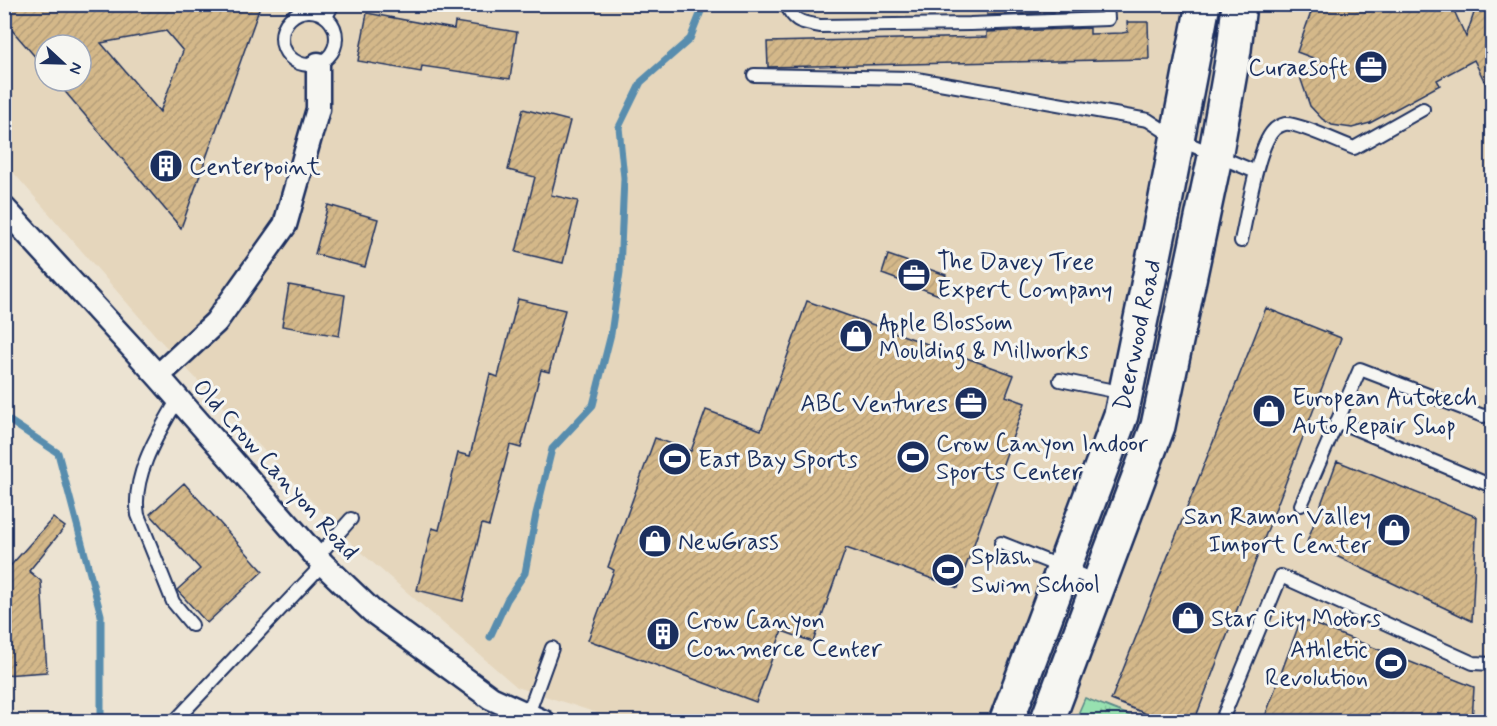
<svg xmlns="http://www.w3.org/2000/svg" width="1497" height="726" font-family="Mynerve,sans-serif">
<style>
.built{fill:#e5d6bc;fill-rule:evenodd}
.grass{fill:url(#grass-tufts);stroke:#598887;stroke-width:1.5}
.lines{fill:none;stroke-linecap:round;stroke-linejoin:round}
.stream{stroke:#598dae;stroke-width:7}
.building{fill:url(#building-hatch);stroke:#1b2f5e;stroke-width:1.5;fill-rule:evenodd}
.lane-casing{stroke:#1b2f5e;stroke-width:16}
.street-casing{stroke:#1b2f5e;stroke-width:27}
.secondary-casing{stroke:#1b2f5e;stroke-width:38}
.lane{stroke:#f6f6f2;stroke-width:12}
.street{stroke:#f6f6f2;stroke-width:22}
.secondary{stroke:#f6f6f2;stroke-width:33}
.labels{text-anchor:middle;stroke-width:6;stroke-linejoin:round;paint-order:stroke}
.poi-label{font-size:24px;fill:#1b2f5e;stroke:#f6f6f2;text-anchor:start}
.street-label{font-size:24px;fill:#1b2f5e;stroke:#f6f6f2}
</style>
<defs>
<pattern id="grass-tufts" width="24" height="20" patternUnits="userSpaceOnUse" patternTransform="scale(1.5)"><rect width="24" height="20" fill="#97e1b0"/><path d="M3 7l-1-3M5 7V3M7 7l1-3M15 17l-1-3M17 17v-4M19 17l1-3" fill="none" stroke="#82c19a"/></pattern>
<pattern id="building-hatch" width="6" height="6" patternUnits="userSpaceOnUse" patternTransform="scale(1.5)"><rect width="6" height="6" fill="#d4b889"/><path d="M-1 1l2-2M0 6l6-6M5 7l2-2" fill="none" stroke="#b59e79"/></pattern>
</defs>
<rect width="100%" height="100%" fill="#ece3d2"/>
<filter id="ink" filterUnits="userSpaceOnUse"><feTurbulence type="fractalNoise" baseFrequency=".0167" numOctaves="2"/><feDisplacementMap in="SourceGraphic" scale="12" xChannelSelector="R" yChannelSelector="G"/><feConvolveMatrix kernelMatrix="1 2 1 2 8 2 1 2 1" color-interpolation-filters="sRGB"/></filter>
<g filter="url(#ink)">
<path class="built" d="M 4,5 L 1492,5 L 1492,721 L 625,722 L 517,687 L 357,549 L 156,336 L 5,163 ZM 45,45 L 81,45 L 81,81 L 45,81 Z"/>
<path class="grass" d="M 1085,698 L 1144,721 L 1075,721 Z"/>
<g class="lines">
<path class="stream" d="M 4,417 L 58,453 L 101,615 L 101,722
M 490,637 L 507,600 L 525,573 L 536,514 L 552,449 L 593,405 L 611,334 L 620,272 L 624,178 L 619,127 L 641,82 L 690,39 L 704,4"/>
</g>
<path class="building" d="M 4,4 L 261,4 L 181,228 L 56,81 L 81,81 L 81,45 L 45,45 L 45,68 L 4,21 ZM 166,31 L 183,51 L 160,112 L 101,43 Z
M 986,4 L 1090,4 L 1090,11 L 987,15 Z
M 1314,4 L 1451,4 L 1466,37 L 1477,4 L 1492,4 L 1492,97 L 1474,60 L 1437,80 L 1440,85 L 1370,123 L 1352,128 L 1332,125 L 1322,119 L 1310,106 L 1298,71 L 1321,61 L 1297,52 Z
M 367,13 L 454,29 L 455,22 L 517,32 L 510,79 L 422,66 L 421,72 L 358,61 Z
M 1127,22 L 1148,22 L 1149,59 L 768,67 L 767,42 L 987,37 L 987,32 L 1090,28 L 1090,34 L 1122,33 L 1128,32 Z
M 523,109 L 570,121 L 551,195 L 578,201 L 563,263 L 516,252 L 535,177 L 508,170 Z
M 328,205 L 378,219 L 365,267 L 315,254 Z
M 888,255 L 946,275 L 939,295 L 882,274 Z
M 289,285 L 345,295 L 339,336 L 282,326 Z
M 518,299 L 565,310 L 549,372 L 541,370 L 521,448 L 510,445 L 489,526 L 482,524 L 463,601 L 417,590 L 432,528 L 439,530 L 458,453 L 470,456 L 490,374 L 498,377 Z
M 807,301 L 1014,375 L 1006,396 L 1025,403 L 958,588 L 846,548 L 813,642 L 782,631 L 756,702 L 588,640 L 614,570 L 608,567 L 655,438 L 691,451 L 706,410 L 761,430 Z
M 1266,308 L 1341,338 L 1194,722 L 1167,722 L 1111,700 Z
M 1337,461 L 1477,517 L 1472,621 L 1307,542 Z
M 184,483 L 263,571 L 207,623 L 177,590 L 200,569 L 150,514 Z
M 53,518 L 65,527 L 29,571 L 41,581 L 47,672 L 4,675 L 4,573 Z
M 1301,619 L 1474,687 L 1472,722 L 1263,722 Z"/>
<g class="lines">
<defs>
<path id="lane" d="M 786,4 C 794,23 802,22 820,26 L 970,24 L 1108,19 L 1107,4
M 1283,4 L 1285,4
M282 38a27 27 0 1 1 54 0a27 27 0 1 1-54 0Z
M 326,17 L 333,4
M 754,75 L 911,78 L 1148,120 L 1177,139 L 1256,172
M 1241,241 C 1247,216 1257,148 1273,131 C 1275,128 1281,125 1285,124 C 1296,122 1340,143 1354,148 L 1423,109
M 1060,380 L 1124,393
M 178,399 C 159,432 131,476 138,515 L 173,602 L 192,625
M 1337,421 L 1492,486
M 1301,505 L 1360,369 L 1483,416 L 1492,414
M 1001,543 L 1099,582
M 317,557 L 351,519
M 527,717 L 552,648
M 174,722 L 323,564
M 1221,722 L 1281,576 L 1473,663 L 1492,664"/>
<path id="street" d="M 4,208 L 158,376 L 323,564 L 372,611 L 491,698 L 544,722
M 158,376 L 216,322 L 285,225 L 318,109 L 318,64"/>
<path id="secondary" d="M 1006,722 L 1121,415 L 1165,203 L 1203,4
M 1047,722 L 1158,426 L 1215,157 L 1234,50 L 1239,4"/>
</defs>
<use href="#lane" class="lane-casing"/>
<use href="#street" class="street-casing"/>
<use href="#secondary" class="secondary-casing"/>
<use href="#lane" class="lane"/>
<use href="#street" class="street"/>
<use href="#secondary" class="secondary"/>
</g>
</g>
<defs>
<symbol id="office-disc" viewBox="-11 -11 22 22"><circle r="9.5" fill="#1b2f5e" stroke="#f6f6f2"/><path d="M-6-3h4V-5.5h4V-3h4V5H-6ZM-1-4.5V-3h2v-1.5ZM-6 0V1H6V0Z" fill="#fff"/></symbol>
<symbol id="building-disc" viewBox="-11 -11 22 22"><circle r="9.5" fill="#1b2f5e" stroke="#f6f6f2"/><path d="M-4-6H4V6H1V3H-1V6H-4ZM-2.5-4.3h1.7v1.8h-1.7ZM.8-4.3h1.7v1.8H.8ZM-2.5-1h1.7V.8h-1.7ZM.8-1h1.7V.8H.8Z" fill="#fff"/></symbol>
<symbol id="shop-disc" viewBox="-11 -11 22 22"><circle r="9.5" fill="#1b2f5e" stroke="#f6f6f2"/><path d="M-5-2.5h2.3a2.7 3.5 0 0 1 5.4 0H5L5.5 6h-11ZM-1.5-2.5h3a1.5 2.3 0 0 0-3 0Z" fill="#fff"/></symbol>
<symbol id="stadium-disc" viewBox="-11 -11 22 22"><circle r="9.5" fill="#1b2f5e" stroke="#f6f6f2"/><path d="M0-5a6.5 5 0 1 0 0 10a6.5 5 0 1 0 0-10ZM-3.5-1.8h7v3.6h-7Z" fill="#fff"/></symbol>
</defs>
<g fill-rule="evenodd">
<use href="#office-disc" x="1352" y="48" width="38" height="38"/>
<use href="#building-disc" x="147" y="147" width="38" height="38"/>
<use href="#office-disc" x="895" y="256" width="38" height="38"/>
<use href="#shop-disc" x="837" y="317" width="38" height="38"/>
<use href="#office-disc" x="952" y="384" width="38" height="38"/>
<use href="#shop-disc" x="1250" y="392" width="38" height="38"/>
<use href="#stadium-disc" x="894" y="438" width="38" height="38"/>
<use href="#stadium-disc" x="656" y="440" width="38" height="38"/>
<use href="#shop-disc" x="1375" y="511" width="38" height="38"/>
<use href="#shop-disc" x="636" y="522" width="38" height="38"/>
<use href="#stadium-disc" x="929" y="551" width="38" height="38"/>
<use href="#shop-disc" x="1169" y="599" width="38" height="38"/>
<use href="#building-disc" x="644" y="615" width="38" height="38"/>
<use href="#stadium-disc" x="1372" y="644" width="38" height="38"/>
</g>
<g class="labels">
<g class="poi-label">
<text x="1348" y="75" text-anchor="end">Curaesoft</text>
<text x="189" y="174">Centerpoint</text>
<text x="937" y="269">The Davey Tree<tspan x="937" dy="28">Expert Company</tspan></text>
<text x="879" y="330">Apple Blossom<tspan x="879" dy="28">Moulding &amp; Millworks</tspan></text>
<text x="1292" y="405">European Autotech<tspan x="1292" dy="28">Auto Repair Shop</tspan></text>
<text x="948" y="411" text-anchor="end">ABC Ventures</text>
<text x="936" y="451">Crow Canyon Indoor<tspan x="936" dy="28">Sports Center</tspan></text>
<text x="698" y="467">East Bay Sports</text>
<text x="1371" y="524" text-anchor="end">San Ramon Valley<tspan x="1371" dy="28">Import Center</tspan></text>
<text x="678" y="549">NewGrass</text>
<text x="971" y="564">Splash<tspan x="971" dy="28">Swim School</tspan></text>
<text x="1211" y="626">Star City Motors</text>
<text x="686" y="628">Crow Canyon<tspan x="686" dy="28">Commerce Center</tspan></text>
<text x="1368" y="657" text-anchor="end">Athletic<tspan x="1368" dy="28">Revolution</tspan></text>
</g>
<g class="street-label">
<text transform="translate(1137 335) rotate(-78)" y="8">Deerwood Road</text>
<text transform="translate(276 469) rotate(48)" y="8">Old Crow Canyon Road</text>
</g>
</g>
<rect width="1497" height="726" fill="none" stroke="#f6f6f2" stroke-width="24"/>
<rect x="12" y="12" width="1473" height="702" fill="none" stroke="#1b2f5e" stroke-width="2" filter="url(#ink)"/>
<g transform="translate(63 63) rotate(112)"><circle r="28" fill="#f6f6f2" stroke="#9ea6b7" stroke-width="1.5"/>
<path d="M0-4.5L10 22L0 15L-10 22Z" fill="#1b2f5e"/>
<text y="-9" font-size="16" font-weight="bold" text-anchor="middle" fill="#1b2f5e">N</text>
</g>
</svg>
